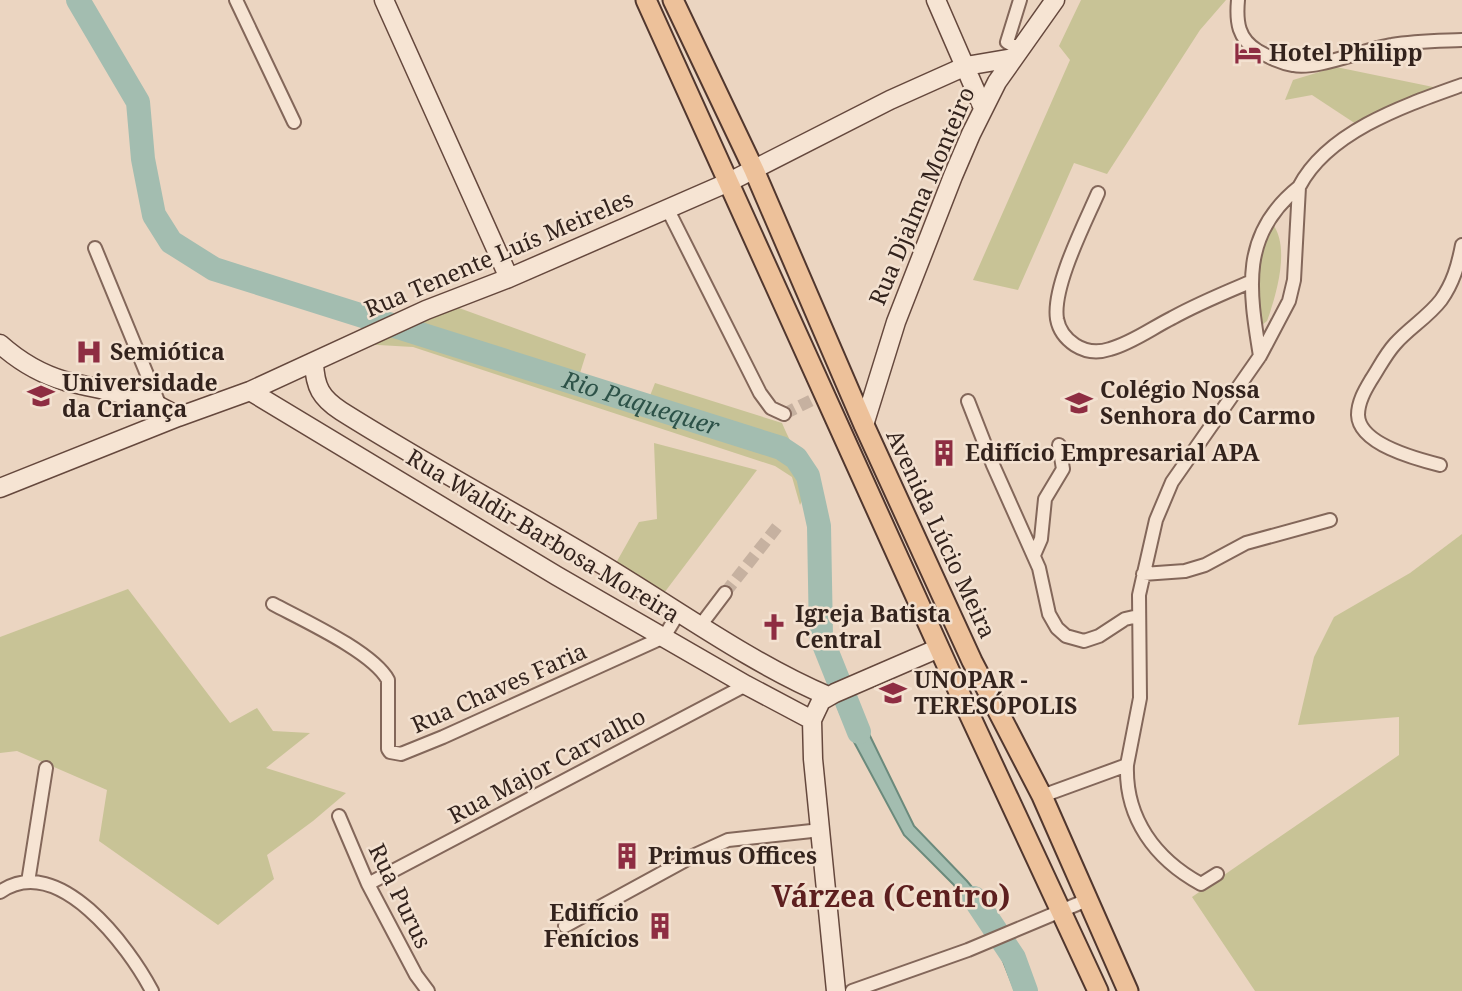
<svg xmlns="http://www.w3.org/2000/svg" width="1462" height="991" font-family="'Noto Serif',serif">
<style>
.green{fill:#c8c396}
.water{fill:#a3bdb0;stroke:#6b8a7c;stroke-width:2}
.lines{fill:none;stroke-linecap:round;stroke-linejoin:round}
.river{stroke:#a3bdb0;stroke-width:24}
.street-tunnel{stroke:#c6b1a0;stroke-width:12;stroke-dasharray:12 6;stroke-linecap:butt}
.street-casing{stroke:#83675a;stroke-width:16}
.secondary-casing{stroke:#65483d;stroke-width:21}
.primary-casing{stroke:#51372e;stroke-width:23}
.street{stroke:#f6e4d3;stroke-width:12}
.secondary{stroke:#f6e4d3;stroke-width:18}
.primary{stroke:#edc19a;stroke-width:19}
.labels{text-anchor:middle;stroke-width:5;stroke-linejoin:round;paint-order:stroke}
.poi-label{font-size:23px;font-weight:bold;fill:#33231d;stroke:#f3e1d0;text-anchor:start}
.street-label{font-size:23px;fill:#33231d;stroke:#f3e1d0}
.water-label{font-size:24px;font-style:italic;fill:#2d5248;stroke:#f3e1d0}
.district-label{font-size:30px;font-weight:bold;fill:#5d1f1f;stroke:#f3e1d0}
</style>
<rect width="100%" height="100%" fill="#ebd5c1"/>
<path class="green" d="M 1081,0 L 1226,0 L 1200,30 L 1107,174 L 1074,163 L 1018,290 L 973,280 L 1070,60 L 1059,46 Z
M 1336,67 L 1438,88 L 1356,124 L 1312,95 L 1285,100 L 1293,80 Z
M 1272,223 C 1291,247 1276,296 1267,321 L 1262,325 L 1259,323 L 1256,299 L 1259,255 Z
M 448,304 L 586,354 L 575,389 L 644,411 L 655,383 L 782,423 C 792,447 814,480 800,505 L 792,477 L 775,466 L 413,347 L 361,344 Z
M 654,443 L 757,470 L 664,593 L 616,563 L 639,522 L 657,519 Z
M 1462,534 L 1462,991 L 1255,991 L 1192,897 L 1399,755 L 1399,717 L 1298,725 L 1314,657 L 1334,617 L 1410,573 Z
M 128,589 L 230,723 L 257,708 L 273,731 L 310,733 L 266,768 L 346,793 L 313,821 L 267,855 L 274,879 L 218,925 L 99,841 L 107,790 L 17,751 L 0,753 L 0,637 Z"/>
<path class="water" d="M 852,699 L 914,826 L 967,881 L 1001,922 L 987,928 L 953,884 L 904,835 L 847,729 L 838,708 Z
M 1011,937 L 1025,961 L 1035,991 L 1015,991 L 997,946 Z"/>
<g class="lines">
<g class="river">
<path id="s1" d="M 78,0 L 138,102 L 143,159 L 154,215 L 171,242 L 214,269 L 781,448 L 796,458 L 808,476 L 819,526 L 821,637 L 859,732"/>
<path d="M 974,898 L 1014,958 L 1026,991"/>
</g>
<path class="street-tunnel" d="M 784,414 L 824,394
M 725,593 L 777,527"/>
<defs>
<path id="street" d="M 236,0 L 294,122
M 1020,0 L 1007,42 L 1014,46 L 1021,46
M 1238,0 C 1236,22 1238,39 1258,51 C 1269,57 1280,63 1293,65 C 1317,70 1365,49 1392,45 C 1415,41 1439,41 1462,40
M 1098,193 C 1085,223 1052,287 1057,319 C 1059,330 1066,339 1075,345 C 1086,352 1098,353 1110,349 C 1132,343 1152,328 1172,318 C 1197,304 1224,293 1250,282
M 667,208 L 760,393 L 771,408 L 784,414
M 95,248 L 160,406
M 1260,356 C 1249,289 1240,234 1299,187
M 968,401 L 993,465 L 1039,568 L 1049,614 L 1057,628 L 1066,636 L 1084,641 L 1099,636 L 1125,619 L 1138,616
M 1440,465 C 1416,459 1359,444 1358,415 C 1358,402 1365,390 1371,380 C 1379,368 1385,355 1395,344 C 1409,328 1428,317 1441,300 C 1453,283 1458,266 1462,245
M 1034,555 L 1041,539 L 1045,499 L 1063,469 L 1059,445
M 1143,574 L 1185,571 L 1205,565 L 1246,543 L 1330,520
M 273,604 C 303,620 373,652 388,680 L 388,749 L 390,752 L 401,754 L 443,737 L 664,637 L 679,612
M 700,626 L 725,593
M 1127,765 C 1125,818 1155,859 1201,884 L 1217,874
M 1042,796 L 1127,765 L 1140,698 L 1139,595 L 1156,520 L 1172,482 L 1260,356 L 1289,301 L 1294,280 L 1299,187 C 1328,131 1406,105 1462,85
M 339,816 L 368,884 L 416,975 L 428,991
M 28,882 L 46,768
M 368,884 L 746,685
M 0,892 C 58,851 129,947 152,991
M 565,926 L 695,855 L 728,840 L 821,830
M 852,991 L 968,950 L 1087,900"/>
<path id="secondary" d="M 384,0 L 509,278
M 936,0 L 983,108
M 0,344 C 19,361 41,374 65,381 C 103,391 145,394 178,417
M 314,363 C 315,387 321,398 341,411 C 425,464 513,511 598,562 C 672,606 750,663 828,696
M 250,391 L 557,576 L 746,685 L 812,720
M 864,425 L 896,322 L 953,176 L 971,134 L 997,82 L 1055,0
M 0,488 L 178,417 L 250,391 L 426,310 L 509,278 L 729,182 L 890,100 L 966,66 L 1013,58
M 836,991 L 813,759 L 812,720 L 821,701 L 835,693 L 939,648"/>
<path id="primary" d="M 646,0 L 959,692 L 1098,991
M 673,0 L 754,170 L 864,425 L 972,661 L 1042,796 L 1128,991"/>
</defs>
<use href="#street" class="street-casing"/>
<use href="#secondary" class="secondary-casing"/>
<use href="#primary" class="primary-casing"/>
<use href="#street" class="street"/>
<use href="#secondary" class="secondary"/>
<use href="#primary" class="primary"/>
</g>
<defs>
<symbol id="hotel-bare" viewBox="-9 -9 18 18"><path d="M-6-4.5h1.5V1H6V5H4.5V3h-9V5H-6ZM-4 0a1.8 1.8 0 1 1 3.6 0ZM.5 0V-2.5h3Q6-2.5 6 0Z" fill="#8e2d42" stroke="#f3e1d0" stroke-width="2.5" paint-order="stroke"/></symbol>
<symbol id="hospital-bare" viewBox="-9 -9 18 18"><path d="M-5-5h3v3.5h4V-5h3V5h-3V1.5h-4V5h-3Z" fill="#8e2d42" stroke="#f3e1d0" stroke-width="2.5" paint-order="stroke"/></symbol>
<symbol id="school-bare" viewBox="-9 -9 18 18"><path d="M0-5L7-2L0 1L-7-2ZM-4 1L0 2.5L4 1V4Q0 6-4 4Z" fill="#8e2d42" stroke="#f3e1d0" stroke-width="2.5" paint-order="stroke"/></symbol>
<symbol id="building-bare" viewBox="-9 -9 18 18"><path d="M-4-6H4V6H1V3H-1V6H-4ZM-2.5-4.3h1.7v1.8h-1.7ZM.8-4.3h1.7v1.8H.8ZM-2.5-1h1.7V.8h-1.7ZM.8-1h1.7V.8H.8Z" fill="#8e2d42" stroke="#f3e1d0" stroke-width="2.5" paint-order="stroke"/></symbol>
<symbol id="church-bare" viewBox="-9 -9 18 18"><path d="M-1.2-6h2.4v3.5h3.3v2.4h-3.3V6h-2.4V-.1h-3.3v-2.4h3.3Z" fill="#8e2d42" stroke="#f3e1d0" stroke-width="2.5" paint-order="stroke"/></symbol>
<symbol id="university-bare" viewBox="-9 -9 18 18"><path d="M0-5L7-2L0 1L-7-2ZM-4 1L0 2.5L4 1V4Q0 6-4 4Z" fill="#8e2d42" stroke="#f3e1d0" stroke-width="2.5" paint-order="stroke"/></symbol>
</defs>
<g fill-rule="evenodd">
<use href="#hotel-bare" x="1229" y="34" width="38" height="38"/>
<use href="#hospital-bare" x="70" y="333" width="38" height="38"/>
<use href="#school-bare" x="22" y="377" width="38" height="38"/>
<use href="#school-bare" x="1060" y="384" width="38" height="38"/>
<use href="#building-bare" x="925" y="434" width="38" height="38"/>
<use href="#church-bare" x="755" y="608" width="38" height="38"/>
<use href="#university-bare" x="874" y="674" width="38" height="38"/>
<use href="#building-bare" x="608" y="837" width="38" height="38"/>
<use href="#building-bare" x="641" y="907" width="38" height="38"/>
</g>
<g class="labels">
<g class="poi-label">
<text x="1269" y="61">Hotel Philipp</text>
<text x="110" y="360">Semiótica</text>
<text x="62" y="391">Universidade<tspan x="62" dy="26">da Criança</tspan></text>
<text x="1100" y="398">Colégio Nossa<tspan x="1100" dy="26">Senhora do Carmo</tspan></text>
<text x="965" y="461">Edifício Empresarial APA</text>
<text x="795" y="622">Igreja Batista<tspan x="795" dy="26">Central</tspan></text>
<text x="914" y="688">UNOPAR -<tspan x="914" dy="26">TERESÓPOLIS</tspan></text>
<text x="648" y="864">Primus Offices</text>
<text x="639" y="921" text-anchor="end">Edifício<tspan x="639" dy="26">Fenícios</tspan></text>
</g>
<g class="street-label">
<text transform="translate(922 196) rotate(-67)" y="8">Rua Djalma Monteiro</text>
<text transform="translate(499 254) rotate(-23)" y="8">Rua Tenente Luís Meireles</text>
<text transform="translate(941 534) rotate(65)" y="8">Avenida Lúcio Meira</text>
<text transform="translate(543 536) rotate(31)" y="8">Rua Waldir Barbosa Moreira</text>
<text transform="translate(499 688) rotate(-24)" y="8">Rua Chaves Faria</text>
<text transform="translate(547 766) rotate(-28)" y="8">Rua Major Carvalho</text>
<text transform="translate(400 896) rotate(64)" y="8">Rua Purus</text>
</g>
<g class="water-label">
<text dy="8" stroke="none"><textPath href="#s1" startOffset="763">Rio Paquequer</textPath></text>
</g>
<g class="district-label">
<text x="891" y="907">Várzea (Centro)</text>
</g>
</g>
</svg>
